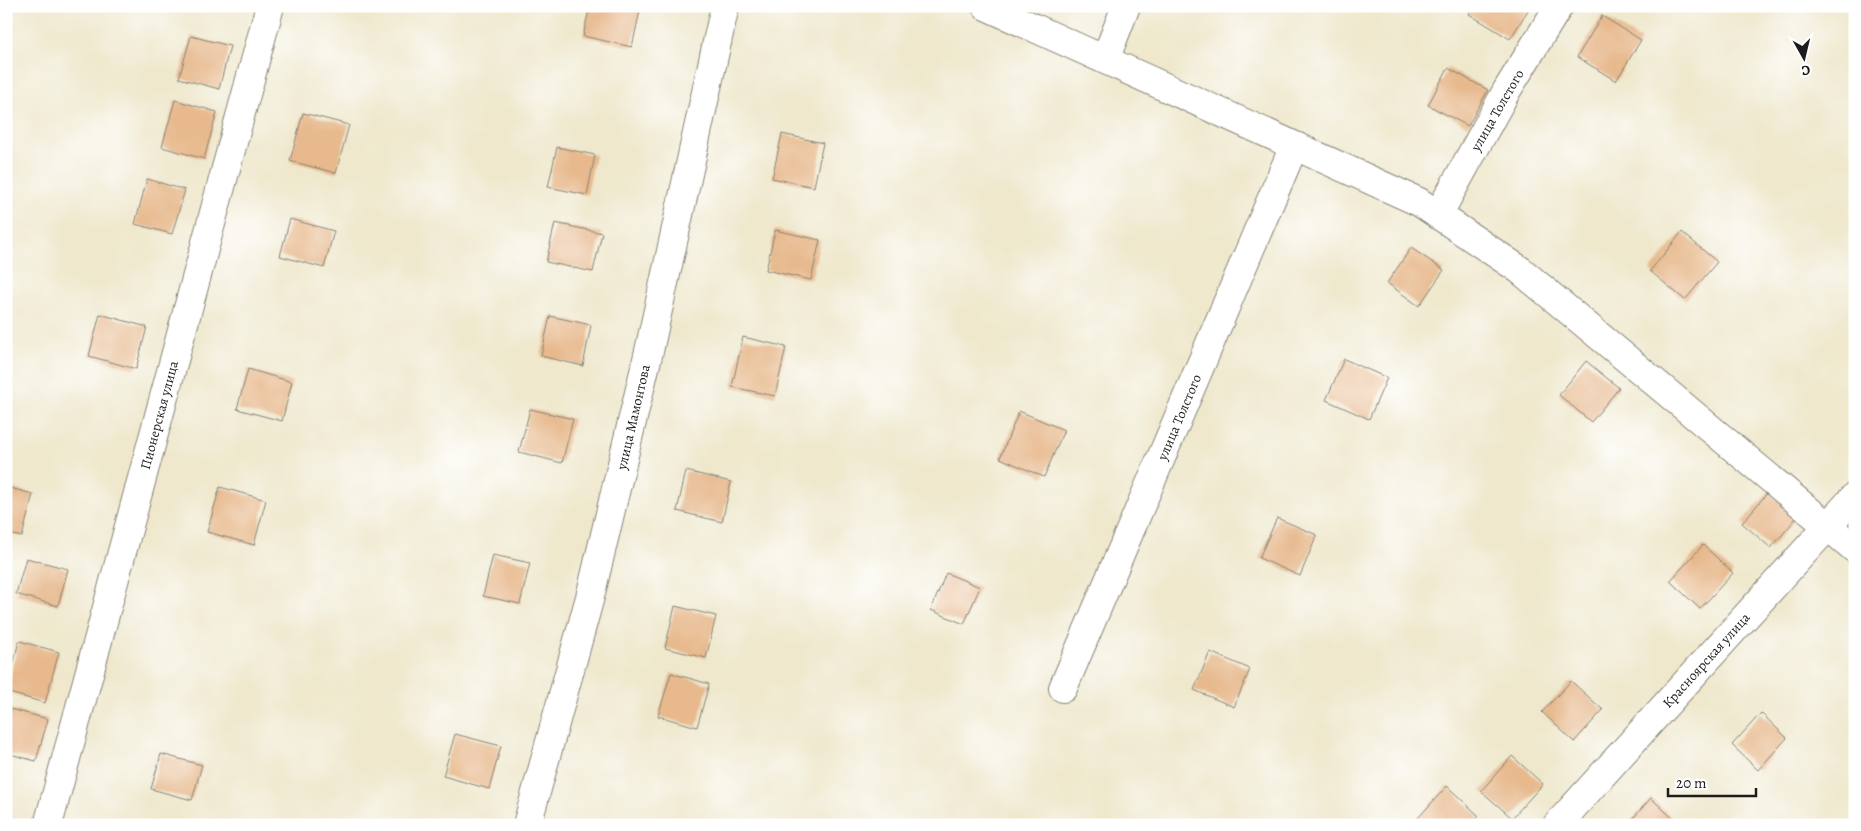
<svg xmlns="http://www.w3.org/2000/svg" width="1861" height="831" font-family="Alegreya,serif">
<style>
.building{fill:#e7b98d}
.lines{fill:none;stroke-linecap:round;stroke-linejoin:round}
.minor-casing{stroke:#868274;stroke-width:30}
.minor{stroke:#fff;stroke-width:28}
.labels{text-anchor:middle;stroke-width:5;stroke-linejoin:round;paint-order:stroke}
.street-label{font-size:14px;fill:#1c1c1c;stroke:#fff}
</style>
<rect width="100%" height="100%" fill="#fff"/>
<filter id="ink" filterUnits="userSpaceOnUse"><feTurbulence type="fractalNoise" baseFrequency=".02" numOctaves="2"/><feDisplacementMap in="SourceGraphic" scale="10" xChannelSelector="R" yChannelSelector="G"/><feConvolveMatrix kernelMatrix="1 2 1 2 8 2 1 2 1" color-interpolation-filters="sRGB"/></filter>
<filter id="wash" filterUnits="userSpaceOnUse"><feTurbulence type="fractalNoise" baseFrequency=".0096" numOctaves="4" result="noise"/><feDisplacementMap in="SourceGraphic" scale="20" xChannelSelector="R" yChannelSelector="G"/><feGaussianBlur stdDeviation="1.12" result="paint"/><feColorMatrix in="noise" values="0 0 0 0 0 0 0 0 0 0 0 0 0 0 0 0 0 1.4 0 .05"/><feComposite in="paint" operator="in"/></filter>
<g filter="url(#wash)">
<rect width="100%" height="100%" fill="#efe8cd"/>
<g id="blocks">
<path class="building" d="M 590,6 L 641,6 L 632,47 L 583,36 Z
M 1473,6 L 1529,6 L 1530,7 L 1510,39 L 1469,14 Z
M 1602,16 L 1641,40 L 1616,81 L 1577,57 Z
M 191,36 L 230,46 L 219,89 L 179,78 Z
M 1448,68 L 1488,90 L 1468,126 L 1428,105 Z
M 175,100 L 217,112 L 204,159 L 162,147 Z
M 303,113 L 349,125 L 336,173 L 290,161 Z
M 782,134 L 823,143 L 814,187 L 772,178 Z
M 557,147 L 595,155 L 587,195 L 548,187 Z
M 147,179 L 185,190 L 172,234 L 135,224 Z
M 290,219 L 334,231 L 324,268 L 280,256 Z
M 555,223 L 602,233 L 593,272 L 546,262 Z
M 775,230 L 820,240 L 811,280 L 766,270 Z
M 1682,232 L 1717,262 L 1685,300 L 1650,271 Z
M 1411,248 L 1444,270 L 1419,306 L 1387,283 Z
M 100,314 L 147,327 L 136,369 L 89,356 Z
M 550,316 L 591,325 L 583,366 L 541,356 Z
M 743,337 L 786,347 L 775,396 L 732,387 Z
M 1344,359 L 1387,378 L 1369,419 L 1326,400 Z
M 1586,361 L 1619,388 L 1591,422 L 1559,395 Z
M 248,369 L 292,382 L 282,421 L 237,409 Z
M 530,409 L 573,419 L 562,463 L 519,452 Z
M 1019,411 L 1064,430 L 1044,477 L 1000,458 Z
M 686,471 L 731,482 L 722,522 L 677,511 Z
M 6,487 L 33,494 L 22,537 L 6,533 Z
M 220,487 L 266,500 L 254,545 L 207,532 Z
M 1768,492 L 1798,516 L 1771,548 L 1742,523 Z
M 1277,518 L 1317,535 L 1300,576 L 1259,558 Z
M 1703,545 L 1733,573 L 1700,609 L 1670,581 Z
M 493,555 L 530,563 L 520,604 L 483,596 Z
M 26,558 L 68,569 L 58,606 L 16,594 Z
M 946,573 L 980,587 L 964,624 L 931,610 Z
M 675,606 L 716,616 L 706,658 L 665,648 Z
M 19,641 L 59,652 L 45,703 L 6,692 Z
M 1210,652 L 1250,669 L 1234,707 L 1194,690 Z
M 671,673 L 709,684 L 697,727 L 658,716 Z
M 1571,681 L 1603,710 L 1574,742 L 1542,712 Z
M 6,708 L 48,719 L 36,761 L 6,753 Z
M 1761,713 L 1787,738 L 1758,770 L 1732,745 Z
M 455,734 L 501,746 L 489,789 L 443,776 Z
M 161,754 L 202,765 L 192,800 L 151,789 Z
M 1512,756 L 1543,784 L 1512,818 L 1481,791 Z
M 1447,786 L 1479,816 L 1471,825 L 1423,825 L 1417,819 Z
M 1651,798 L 1680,825 L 1627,825 Z"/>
</g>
</g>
<g filter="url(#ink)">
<use href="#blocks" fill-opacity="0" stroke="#868274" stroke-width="1"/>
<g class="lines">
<defs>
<path id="minor" d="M 986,6 L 1419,202 L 1520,270 L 1855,549
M 1105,60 L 1126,6
M 1438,215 L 1507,90 L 1559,6
M 1063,688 L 1294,146
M 48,825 L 270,6
M 527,825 L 590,597 L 649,351 L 725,6
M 1557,825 L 1855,496"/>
</defs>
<use href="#minor" class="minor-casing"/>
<use href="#minor" class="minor"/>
</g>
</g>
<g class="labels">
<g class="street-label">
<text transform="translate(1497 110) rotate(-60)" y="5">улица Толстого</text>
<text transform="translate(159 415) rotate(-75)" y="5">Пионерская улица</text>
<text transform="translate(633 417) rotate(-77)" y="5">улица Мамонтова</text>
<text transform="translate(1179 417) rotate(-67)" y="5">улица Толстого</text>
<text transform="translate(1706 660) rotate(-48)" y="5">Красноярская улица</text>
</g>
</g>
<rect width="1861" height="831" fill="none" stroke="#fff" stroke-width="25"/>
<g transform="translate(1804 58) rotate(172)" stroke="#ffffff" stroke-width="4" paint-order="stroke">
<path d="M0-4L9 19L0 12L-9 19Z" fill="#1c1c1c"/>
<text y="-8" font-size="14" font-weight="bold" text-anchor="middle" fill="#1c1c1c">С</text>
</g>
<path d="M1668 788v8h88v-8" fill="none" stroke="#1c1c1c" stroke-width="2.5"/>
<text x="1676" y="788" font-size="15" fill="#1c1c1c" stroke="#ffffff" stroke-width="4" paint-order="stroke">20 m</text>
</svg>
